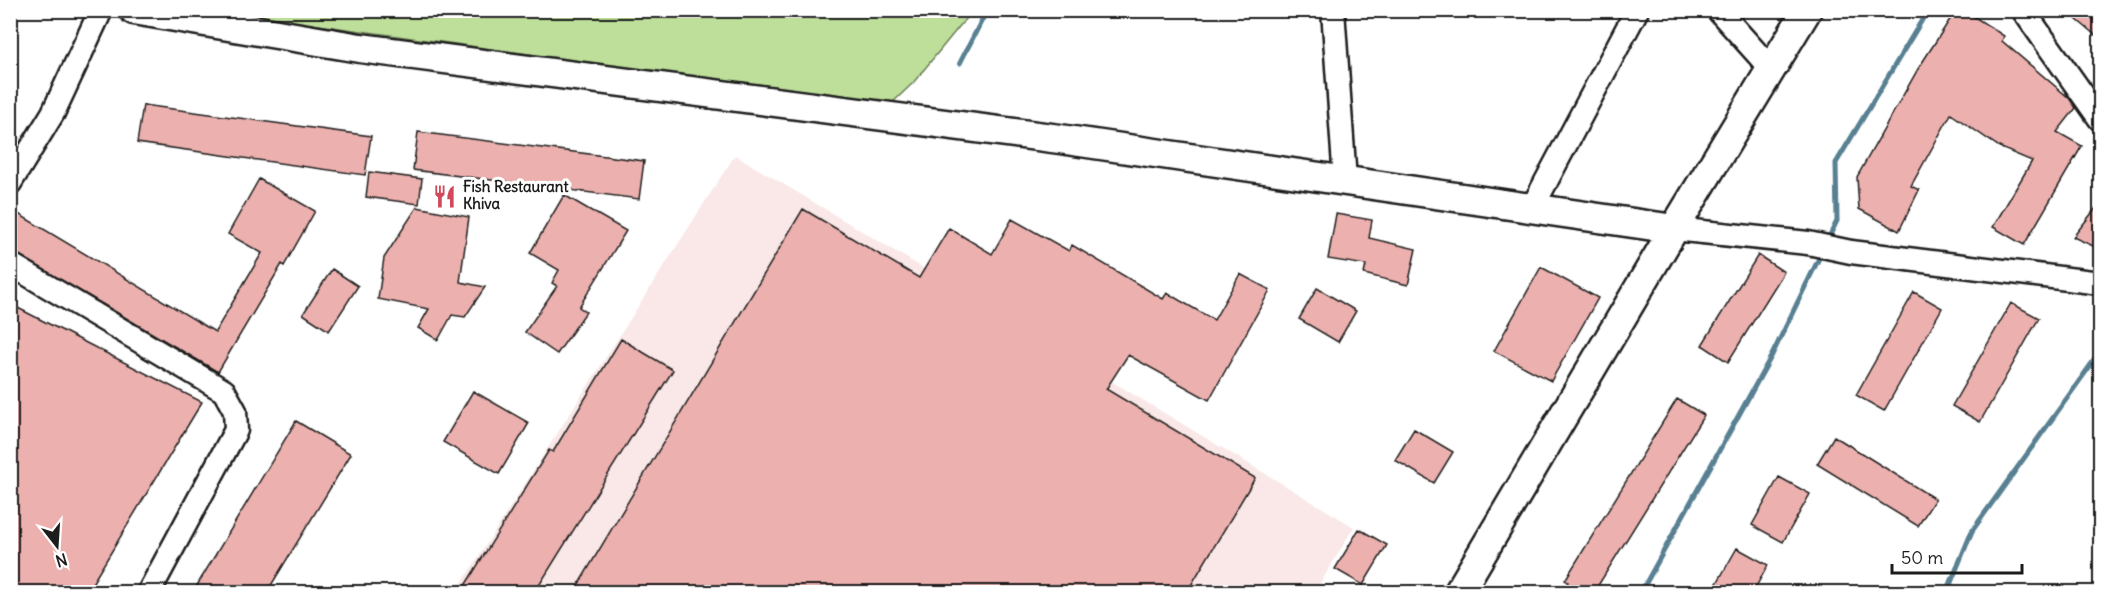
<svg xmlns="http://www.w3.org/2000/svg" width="2111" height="603" font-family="Delius,sans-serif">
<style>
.built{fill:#f9e8e7}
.green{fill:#bddf99;stroke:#6c7e5a;stroke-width:1.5}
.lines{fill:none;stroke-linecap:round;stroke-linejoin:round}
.stream{stroke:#588092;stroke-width:5}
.building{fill:#ecb1ae;stroke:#1c1c1c;stroke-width:1.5}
.minor-casing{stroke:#1c1c1c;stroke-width:27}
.major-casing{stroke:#1c1c1c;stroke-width:33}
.minor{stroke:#fff;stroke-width:22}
.major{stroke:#fff;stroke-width:28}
.labels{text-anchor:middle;stroke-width:6;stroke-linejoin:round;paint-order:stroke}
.poi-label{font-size:15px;font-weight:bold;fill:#1c1c1c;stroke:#fff;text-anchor:start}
</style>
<rect width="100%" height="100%" fill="#fff"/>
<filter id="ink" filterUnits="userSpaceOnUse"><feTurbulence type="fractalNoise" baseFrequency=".0167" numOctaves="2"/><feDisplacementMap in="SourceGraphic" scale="12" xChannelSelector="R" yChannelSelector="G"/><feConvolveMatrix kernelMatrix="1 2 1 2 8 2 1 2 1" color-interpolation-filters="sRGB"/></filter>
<g filter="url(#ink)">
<path class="built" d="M 735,155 L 1354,527 L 1315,592 L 456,592 Z"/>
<path class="green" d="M 217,11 L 972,11 L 913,83 L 891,104 Z"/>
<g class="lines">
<path class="stream" d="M 960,63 L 987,10
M 1827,241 L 1837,221 L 1836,163 L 1928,10
M 1641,592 L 1772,355 L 1822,252
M 1947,592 L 1972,531 L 2100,352"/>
</g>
<path class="building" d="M 1956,10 L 1964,10 L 2004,36 L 2002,41 L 2069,98 L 2076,108 L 2057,132 L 2082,146 L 2024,245 L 1993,227 L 2032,161 L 2001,148 L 1951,114 L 1911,186 L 1919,190 L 1899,231 L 1859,209 L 1857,177 L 1918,69 Z
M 2065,10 L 2100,10 L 2100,39 Z
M 143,105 L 371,136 L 365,175 L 137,143 Z
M 418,132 L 644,161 L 639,199 L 413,170 Z
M 369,172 L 422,179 L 419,204 L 366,197 Z
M 259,179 L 315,211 L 284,266 L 282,264 L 218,372 L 10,250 L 10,225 L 17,213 L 215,332 L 262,253 L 228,234 Z
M 564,195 L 626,231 L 579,307 L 586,312 L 557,354 L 525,332 L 557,286 L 552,283 L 559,270 L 530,253 Z
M 2100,203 L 2100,249 L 2073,237 Z
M 417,207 L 469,217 L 460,282 L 485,287 L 465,317 L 452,315 L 438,340 L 418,328 L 429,309 L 378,299 L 384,258 Z
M 803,209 L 919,278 L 949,228 L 992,254 L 1012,219 L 1069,251 L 1072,245 L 1163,299 L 1167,293 L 1214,320 L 1240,274 L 1270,290 L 1209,400 L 1128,355 L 1106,389 L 1255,478 L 1187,592 L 574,592 Z
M 1336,214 L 1372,220 L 1369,238 L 1416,249 L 1408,285 L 1364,274 L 1366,265 L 1328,259 Z
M 1758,255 L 1784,272 L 1728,362 L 1702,345 Z
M 1541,267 L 1598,298 L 1551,381 L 1494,351 Z
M 332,269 L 358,286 L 329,331 L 303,314 Z
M 1317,288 L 1356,311 L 1338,342 L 1299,319 Z
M 1914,292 L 1942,308 L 1884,411 L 1856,395 Z
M 2011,303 L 2039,318 L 1980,422 L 1952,406 Z
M 10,304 L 202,402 L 87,592 L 10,592 Z
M 621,339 L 673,370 L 535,592 L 461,592 L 549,450 L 553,452 Z
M 473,391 L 529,423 L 499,474 L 443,442 Z
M 1677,399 L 1704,415 L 1594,592 L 1561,592 L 1568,582 L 1565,580 Z
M 296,421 L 351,454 L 267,592 L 193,592 Z
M 1414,429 L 1453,452 L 1434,483 L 1395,460 Z
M 1834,436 L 1935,499 L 1918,526 L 1817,464 Z
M 1779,477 L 1810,494 L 1783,542 L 1752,525 Z
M 1359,529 L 1387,545 L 1363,585 L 1335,569 Z
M 1737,548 L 1768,565 L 1753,592 L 1712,592 Z"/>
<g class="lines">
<defs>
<path id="minor" d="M 1333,10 L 1345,181
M 1718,10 L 1771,69
M 2023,10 L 2100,119
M 10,183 L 53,113 L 101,10
M 1532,208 L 1637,10
M 1674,229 L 1808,243 L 1851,252 L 2100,283
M 10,264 L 224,391 L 235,411 L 236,430 L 149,592"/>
<path id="major" d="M 134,10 L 360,48 L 1060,139 L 1674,229
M 1459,592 L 1674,229 L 1807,10"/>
</defs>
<use href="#minor" class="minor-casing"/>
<use href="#major" class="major-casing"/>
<use href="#minor" class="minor"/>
<use href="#major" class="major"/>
</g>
</g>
<defs>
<symbol id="restaurant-bare" viewBox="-9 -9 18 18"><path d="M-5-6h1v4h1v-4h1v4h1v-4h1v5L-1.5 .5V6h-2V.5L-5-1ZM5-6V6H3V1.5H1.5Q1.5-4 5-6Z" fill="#d1495b" stroke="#fff" stroke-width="2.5" paint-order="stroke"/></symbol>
</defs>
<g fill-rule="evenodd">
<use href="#restaurant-bare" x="428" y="180" width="33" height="33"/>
</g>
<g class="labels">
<g class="poi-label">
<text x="463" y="192">Fish Restaurant<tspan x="463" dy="17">Khiva</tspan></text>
</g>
</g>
<rect width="2111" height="603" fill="none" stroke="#fff" stroke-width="36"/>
<rect x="18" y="18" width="2075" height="567" fill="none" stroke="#1c1c1c" stroke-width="2" filter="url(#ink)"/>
<g transform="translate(57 546) rotate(163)" stroke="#ffffff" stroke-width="4.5" paint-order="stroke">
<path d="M0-4.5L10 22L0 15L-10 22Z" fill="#1c1c1c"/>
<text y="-9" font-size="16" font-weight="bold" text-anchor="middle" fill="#1c1c1c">N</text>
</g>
<path d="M1892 564v9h130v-9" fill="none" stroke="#1c1c1c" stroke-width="3"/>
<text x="1901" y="564" font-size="18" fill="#1c1c1c" stroke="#ffffff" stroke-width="4.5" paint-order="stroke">50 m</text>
</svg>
